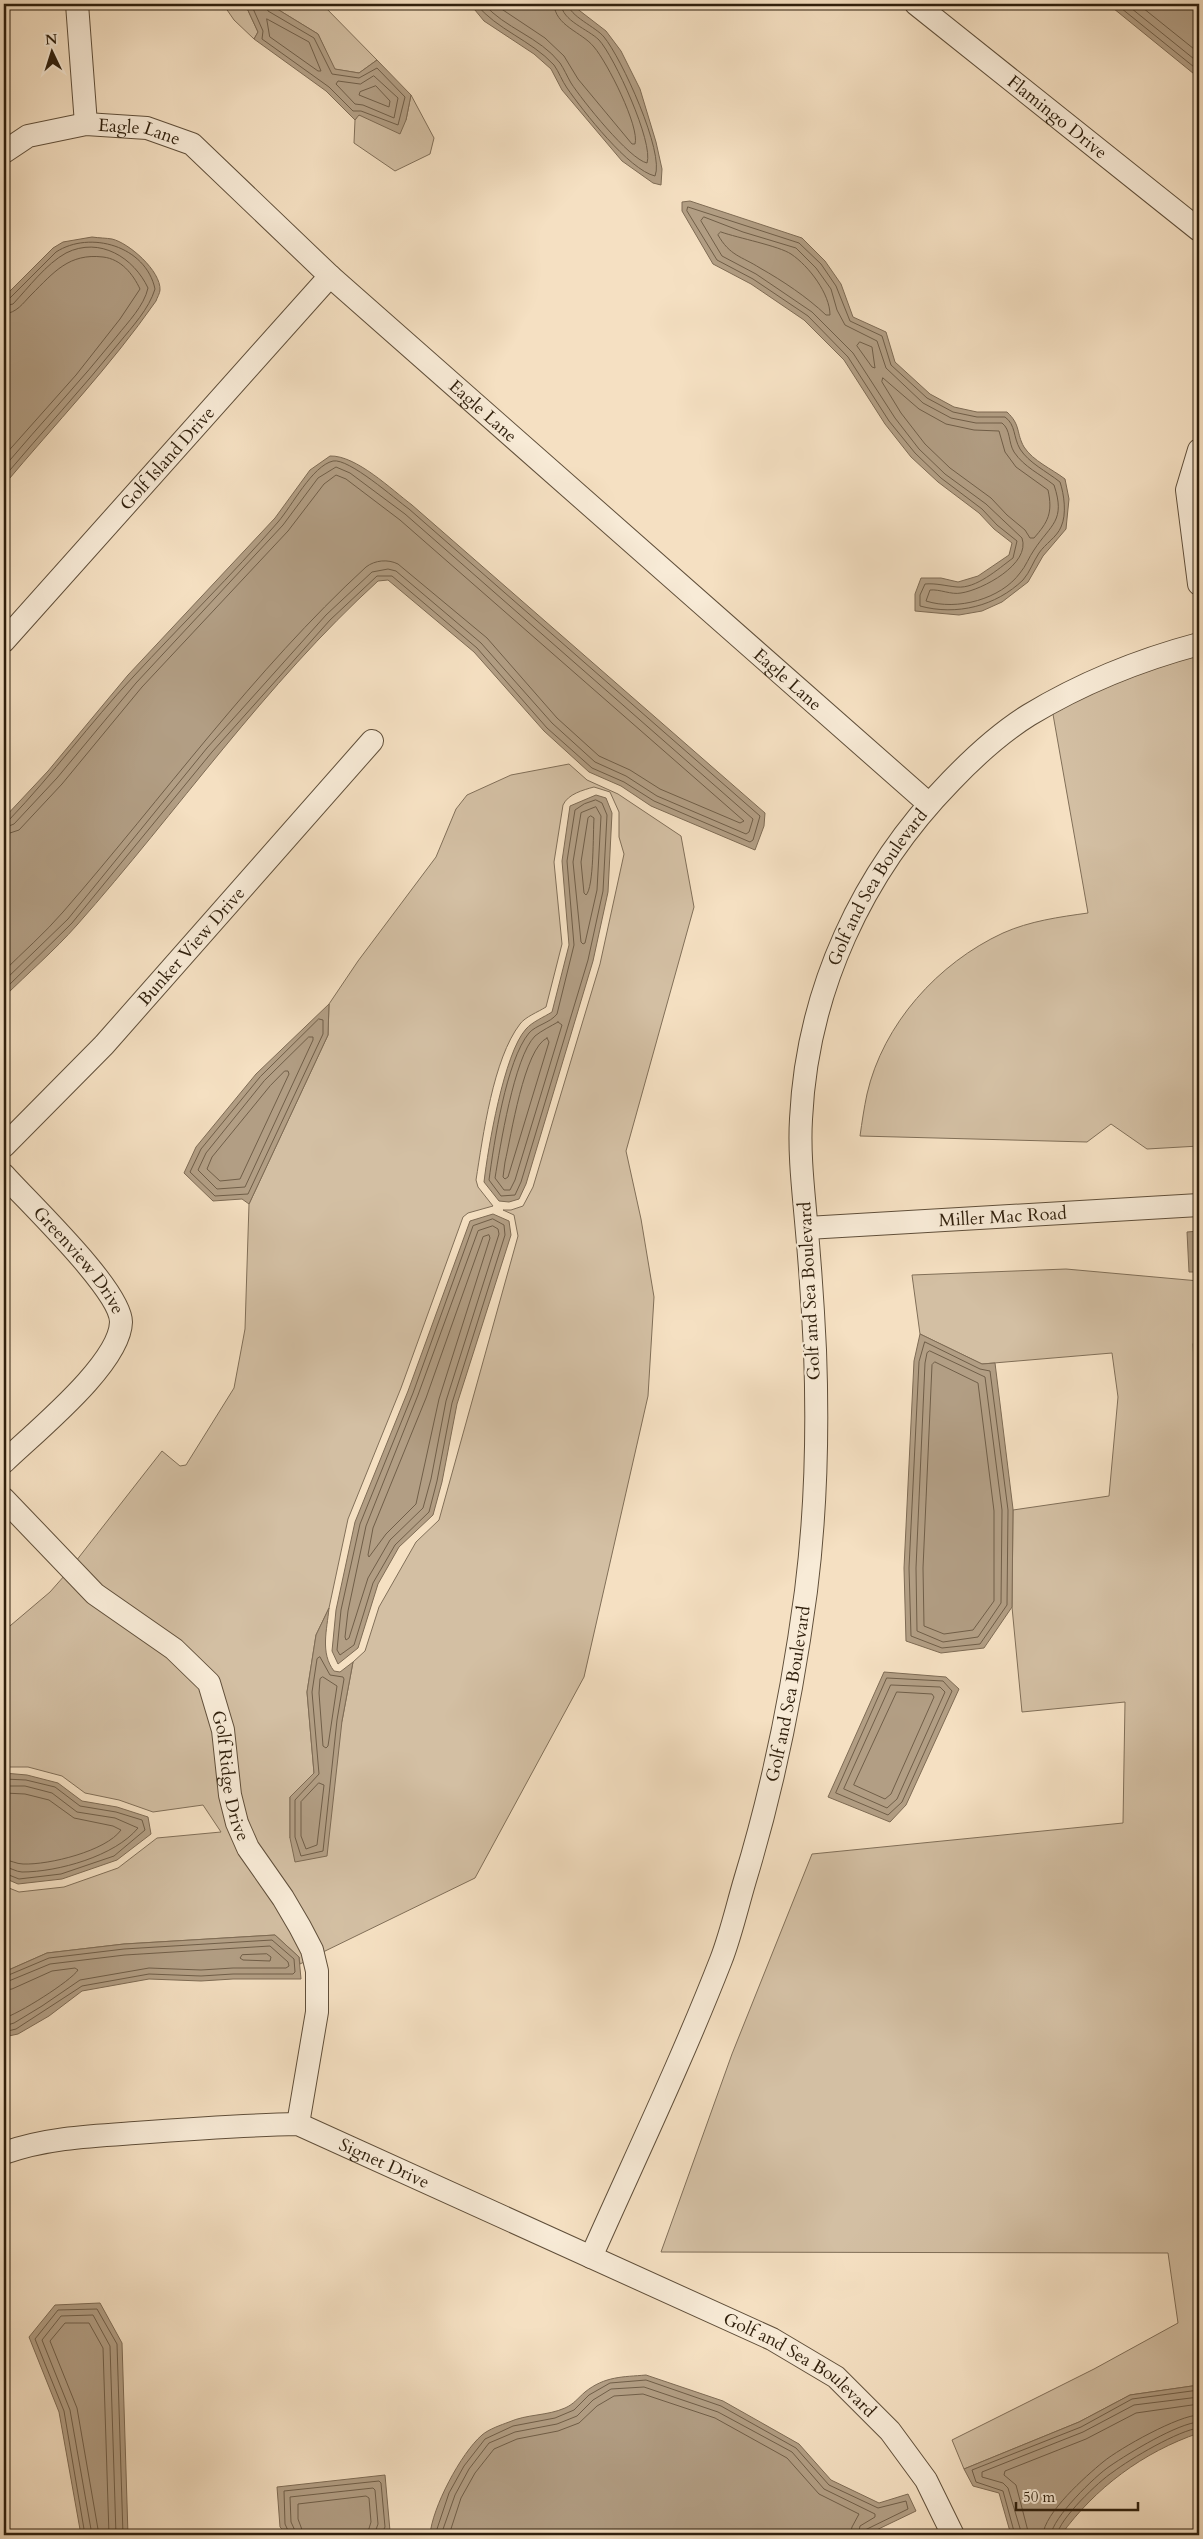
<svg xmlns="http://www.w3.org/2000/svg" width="1203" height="2539" font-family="Cardo,serif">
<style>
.green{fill:#d3bfa3;stroke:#816f58;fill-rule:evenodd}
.water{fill:#b29e84;stroke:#7e6b54}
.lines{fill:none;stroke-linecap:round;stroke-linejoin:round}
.shore{stroke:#705e48;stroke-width:1}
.minor-casing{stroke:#604f3a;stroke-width:24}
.minor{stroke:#f8ebd7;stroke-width:22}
.labels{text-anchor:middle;stroke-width:4.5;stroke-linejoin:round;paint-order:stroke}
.street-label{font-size:18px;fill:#2f1f0c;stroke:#f8ebd7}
</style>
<rect width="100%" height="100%" fill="#f5e0c2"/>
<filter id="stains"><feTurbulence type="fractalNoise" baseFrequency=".004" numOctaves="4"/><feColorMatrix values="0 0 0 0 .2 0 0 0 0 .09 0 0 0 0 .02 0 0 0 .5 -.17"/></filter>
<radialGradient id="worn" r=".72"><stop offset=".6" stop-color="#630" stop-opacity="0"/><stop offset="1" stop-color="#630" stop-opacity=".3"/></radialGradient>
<path class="green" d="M 223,4 L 245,4 L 258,32 L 254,39 L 234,20 Z
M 269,4 L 322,4 L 377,60 L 359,73 L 334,69 L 318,34 Z
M 411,95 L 434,138 L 430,154 L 395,171 L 354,143 L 355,120 L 358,115 L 406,120 Z
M 1199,646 L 1199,1146 L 1147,1149 L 1111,1124 L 1087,1142 L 860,1136 C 862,1122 864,1108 867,1094 C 883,1024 938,963 1003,933 C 1030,921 1059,917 1088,913 L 1051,703 Z
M 569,764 L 587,780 L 618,794 L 681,836 L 694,907 L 626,1151 L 641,1219 L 654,1297 L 648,1396 L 584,1677 L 475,1878 L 321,1953 L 255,1843 L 245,1820 L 217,1680 L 101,1587 L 76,1561 L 162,1451 L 180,1466 L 186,1465 L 234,1388 L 245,1329 L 249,1204 L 328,1035 L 329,1004 L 358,961 L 436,857 L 456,809 L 467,795 L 511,775 ZM 594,787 L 610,792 L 619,812 L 619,837 L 624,854 L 600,964 L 533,1187 L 523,1206 L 511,1210 L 503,1210 L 514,1215 L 518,1236 L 439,1520 L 416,1542 L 379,1607 L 365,1651 L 353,1662 L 342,1721 L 290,1838 L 290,1797 L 314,1773 L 307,1692 L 316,1635 L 329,1608 L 348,1519 L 401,1388 L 463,1217 L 468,1213 L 493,1206 L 478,1187 L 476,1180 C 483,1136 493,1059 520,1024 C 525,1017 538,1012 546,1007 L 562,944 L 554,862 L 563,805 C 568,794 583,790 594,787 Z
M 1066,1269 L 1199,1281 L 1199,1332 L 1193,1344 L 1199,1448 L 1199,2385 L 1130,2395 L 1079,2422 L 964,2469 L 952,2440 L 1094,2369 L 1178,2323 L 1168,2253 L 661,2252 L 732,2054 L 812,1854 L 1123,1823 L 1125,1702 L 1022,1712 L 1012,1607 L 1013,1510 L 1109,1496 L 1118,1397 L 1112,1353 L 982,1364 L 920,1334 L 912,1275 Z
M 65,1575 L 169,1657 L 202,1688 L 277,1903 L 306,1961 L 300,1964 L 299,1957 L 275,1935 L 124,1944 L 47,1953 L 4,1972 L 4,1886 L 19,1892 L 64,1887 L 118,1868 L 157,1838 L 221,1832 L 203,1805 L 153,1812 L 119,1800 L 85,1793 L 62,1776 L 28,1767 L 10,1767 L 4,1765 L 4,1631 L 50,1592 Z"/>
<path class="water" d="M 245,4 L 269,4 L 318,34 L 335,69 L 359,73 L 377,60 L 411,95 L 406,120 L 400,134 L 359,115 L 355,120 L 326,91 L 254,39 L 258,32 Z
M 470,4 L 571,4 L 606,31 L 621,51 L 640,89 L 656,142 L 662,169 L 661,185 L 653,183 L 622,161 L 562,90 L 551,69 L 534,54 L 484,21 Z
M 1108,4 L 1199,4 L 1199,78 Z
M 690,201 L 802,238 L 825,261 L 841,284 L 853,317 L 886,332 L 895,362 L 930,394 L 954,407 L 977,412 L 1007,412 C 1021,425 1016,433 1024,447 C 1033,461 1052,469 1065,479 L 1069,499 L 1066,529 L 1043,556 L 1028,582 L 1002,602 L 982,611 L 959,615 L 915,611 L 915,594 L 921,578 L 941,578 L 958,582 L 978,576 L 1009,555 L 1012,543 L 994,529 L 979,513 L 938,482 L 911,457 L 885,424 L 844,360 L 804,320 L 751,284 L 713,264 L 682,211 L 682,202 Z
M 92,237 C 99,238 106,238 112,239 C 129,243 161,271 160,290 C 160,293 157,298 156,301 C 110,367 55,424 4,485 L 4,297 L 53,248 L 63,242 Z
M 330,456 C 356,455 392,490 412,505 L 765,813 L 764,826 L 755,850 L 651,806 L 621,786 L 589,772 L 544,731 L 474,652 L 388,580 L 378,581 C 265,684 178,811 77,925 C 54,951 28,973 4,997 L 4,818 L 48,771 L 128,675 L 275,518 L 310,470 Z
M 596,795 L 606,798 L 612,813 L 608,892 L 593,961 L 526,1184 L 519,1199 L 509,1202 L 499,1201 L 484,1182 C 488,1148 504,1053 526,1029 C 532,1022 544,1017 552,1012 L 569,945 L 562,861 L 570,806 Z
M 329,1004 L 328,1035 L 249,1204 L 242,1199 L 213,1201 L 184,1173 L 196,1147 L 256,1074 Z
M 493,1214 L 509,1221 L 511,1235 L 457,1404 L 442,1482 L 433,1515 L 399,1547 L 378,1584 L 358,1648 L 338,1664 L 332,1651 L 336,1610 L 355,1522 L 408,1391 L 470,1221 Z
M 1199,1231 L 1199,1272 L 1189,1272 L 1187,1232 Z
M 920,1334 L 982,1364 L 995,1363 L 1013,1509 L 1012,1607 L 984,1648 L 941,1653 L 906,1641 L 904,1568 L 914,1361 Z
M 329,1608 C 327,1630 320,1653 334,1671 L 340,1672 L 353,1662 L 342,1721 L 327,1856 L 295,1862 L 290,1838 L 290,1797 L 314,1773 L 307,1692 L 316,1635 Z
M 884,1672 L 946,1677 L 959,1689 L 906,1805 L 890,1822 L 828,1797 Z
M 4,1773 L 27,1775 L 58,1783 L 82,1801 L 117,1807 L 148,1817 L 151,1834 L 117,1860 L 62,1879 L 18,1884 L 4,1878 Z
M 275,1935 L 299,1957 L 301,1979 L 233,1979 L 201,1981 L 149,1979 L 82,1991 L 49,2016 L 18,2034 L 4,2037 L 4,1972 L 47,1953 L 124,1944 Z
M 100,2303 L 122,2343 L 128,2535 L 81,2535 L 59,2412 L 29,2337 L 55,2305 Z
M 646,2375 L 723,2401 L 799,2444 L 831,2480 L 879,2503 L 908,2494 L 916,2511 L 866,2535 L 430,2535 C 432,2508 461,2453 482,2435 C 489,2429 501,2425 509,2422 C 527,2414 547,2416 565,2408 C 574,2404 578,2398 585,2392 C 605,2376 623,2377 646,2375 Z
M 1199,2385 L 1199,2433 C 1143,2452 1095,2488 1061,2535 L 1011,2535 L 999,2493 L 973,2486 L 964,2469 L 1079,2422 L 1130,2395 Z
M 385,2475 L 390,2531 L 382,2535 L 287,2535 L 280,2527 L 277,2487 Z"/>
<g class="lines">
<path class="shore" d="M 251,4 L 263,31 L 262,39 L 329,87 L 353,111 L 361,111 L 398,125 L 405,97 L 377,68 L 359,78 L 332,74 L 314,38 L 268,11 L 265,4
M 476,4 C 497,30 531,40 554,65 C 559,72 562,81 567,88 C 583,111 629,170 655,176 C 665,153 621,57 604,37 C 596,27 569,16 568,4
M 484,4 C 504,28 540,37 560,63 C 564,69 567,76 571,83 C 582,100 629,159 647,163 C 654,143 614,56 599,40 C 588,29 562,21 561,4
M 494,4 L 545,38 L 564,56 L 578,79 L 632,144 L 635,144 C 640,127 607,62 594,47 C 582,32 555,26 554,4
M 1116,4 L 1199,71
M 1126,4 L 1199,63
M 1138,4 L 1199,53
M 267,19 L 309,42 L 321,71 L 318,71 L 270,37 Z
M 374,76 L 398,98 L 394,118 L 363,105 L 355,104 L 336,84 L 338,81 L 360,84 Z
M 376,86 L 390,101 L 389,107 L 359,95 L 360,92 Z
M 688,207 L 799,243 L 821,264 L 836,286 L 850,321 L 882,336 L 891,365 L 927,398 L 953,412 L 977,417 L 1005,417 C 1016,425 1013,437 1020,449 C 1029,463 1046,471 1060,482 C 1064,494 1067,514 1061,527 C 1057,537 1045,544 1039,553 C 1033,562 1030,572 1023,580 C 996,606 957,616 920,606 L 920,595 L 925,584 C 936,583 946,586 957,587 C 976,589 998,569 1013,558 L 1017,541 L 997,525 L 982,509 L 941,478 L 915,453 L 889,421 L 848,357 L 808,316 L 753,279 L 717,260 L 687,211 Z
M 704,217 L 743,232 L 796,248 L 816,268 L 831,289 L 837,310 L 845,325 L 877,341 L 886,368 L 923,403 L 951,418 L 976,423 L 1002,423 C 1011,430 1008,442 1014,452 C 1024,467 1040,474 1054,485 C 1066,521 1051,524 1034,550 C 1029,557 1026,566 1020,573 C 1001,599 957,611 926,601 L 930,590 C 940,589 951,595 961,593 C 982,590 1031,564 1022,538 L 986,504 L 945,474 L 919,449 L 895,418 L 853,353 L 812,312 L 756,274 L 722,256 L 701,221 Z
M 721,232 C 738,238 779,246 791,254 C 809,266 830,294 830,315 L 826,315 C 807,297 783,281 760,268 C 741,256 730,256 718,235 Z
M 4,300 L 9,299 L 56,252 C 90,230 146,246 155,289 C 149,309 132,327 119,343 C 82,389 42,432 4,477
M 4,306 L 13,304 C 29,287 46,264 66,253 C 100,236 134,258 148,288 C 144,306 128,322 117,336 C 81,381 41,423 4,467
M 4,314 C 17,313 23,303 31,295 C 54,272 69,253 103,257 C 121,259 133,274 140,289 L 120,319 L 76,375 L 4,456
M 860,342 L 872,347 L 875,368 L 872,367 L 857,346 Z
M 883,378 L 919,409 L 946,424 L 974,430 L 999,431 L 1005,452 L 1016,467 L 1048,490 C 1053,513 1048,522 1034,538 L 1030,538 L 1025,530 L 1007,515 L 991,498 L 950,468 L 925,444 L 901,413 L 882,382 Z
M 596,800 L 602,803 L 607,815 L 603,891 L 588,960 L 521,1182 L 515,1195 L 501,1196 L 489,1180 C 494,1143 506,1061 529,1033 C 536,1025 550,1023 557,1014 L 574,945 L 567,861 L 575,810 L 584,804 Z
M 596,807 L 601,816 L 597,890 L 585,943 L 583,944 L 581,942 L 573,862 L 581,813 Z
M 591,816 L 594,818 C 593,832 594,888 586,895 L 584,893 L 581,862 L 588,818 Z
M 4,821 L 9,820 C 53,774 90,723 133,677 C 181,625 232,575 278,522 C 292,506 312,466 333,461 C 349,458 395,499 409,509 L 760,816 L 753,840 L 750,842 L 654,801 L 624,782 L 592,768 L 547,728 L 477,648 L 392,576 L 377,576 L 330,620 L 212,752 L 72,923 L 4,990
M 4,828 L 14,824 L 57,778 L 136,683 L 283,525 L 318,478 L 336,467 L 350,473 L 405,514 L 753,819 L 749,832 L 746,834 L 657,796 L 626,776 L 595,762 L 552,723 L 481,643 L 396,571 L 388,569 L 372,572 L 326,615 L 207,748 L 68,919 L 4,981
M 4,835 L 19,830 L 62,784 L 142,687 L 288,531 L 324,484 L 336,475 L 346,479 L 400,520 L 744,821 L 740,823 L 660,789 L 630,770 L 599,756 L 557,718 L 487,638 L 398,564 C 388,559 375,560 366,567 C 253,671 164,796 63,912 C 45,933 23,952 4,971
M 319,1019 L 323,1020 L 323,1034 L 248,1194 L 215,1196 L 190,1172 L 201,1149 L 260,1077 Z
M 558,1022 L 562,1025 L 515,1180 L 510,1190 L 504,1190 L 495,1178 C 500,1148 514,1057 535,1036 C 541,1031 551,1026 558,1022 Z
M 309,1037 L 313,1037 L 313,1040 L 245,1187 L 217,1189 L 198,1170 L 206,1153 L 264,1081 Z
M 547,1038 L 549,1042 L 508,1177 L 505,1179 L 503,1177 L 505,1162 C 511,1137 524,1048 547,1038 Z
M 285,1071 L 288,1071 L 289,1074 L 240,1179 L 220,1181 L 207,1169 L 212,1157 L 270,1086 Z
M 493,1219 L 504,1225 L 505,1235 L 452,1403 L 437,1481 L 429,1512 L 395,1545 L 373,1583 L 354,1645 L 340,1655 L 337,1650 L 341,1610 L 360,1524 L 413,1393 L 473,1226 Z
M 493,1226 L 498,1229 L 499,1234 L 446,1401 L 431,1479 L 423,1508 L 390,1540 L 368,1578 L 349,1638 L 346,1640 L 345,1637 L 348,1611 L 366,1526 L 418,1395 L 478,1231 Z
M 489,1235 L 490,1238 L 439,1399 L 416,1504 L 386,1534 L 369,1557 L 368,1555 L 373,1528 L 426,1398 L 483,1237 Z
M 925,1342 L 980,1369 L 990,1371 L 1008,1510 L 1007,1605 L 980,1644 L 942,1648 L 911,1636 L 909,1568 L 919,1362 Z
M 930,1351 L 985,1377 L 1002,1510 L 1001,1603 L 978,1637 L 943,1642 L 917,1631 L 916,1568 L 925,1363 L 927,1353 Z
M 935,1362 L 978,1383 L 994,1511 L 994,1601 L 973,1630 L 944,1634 L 924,1626 L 923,1568 L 932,1365 Z
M 320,1657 L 330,1675 L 343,1677 L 344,1679 L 337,1720 L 323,1851 L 301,1856 L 295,1837 L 295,1800 L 319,1774 L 312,1692 L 317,1659 Z
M 323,1677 L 337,1686 L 328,1746 L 326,1748 L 323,1746 L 319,1693 L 320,1679 Z
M 887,1678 L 943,1681 L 952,1691 L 902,1802 L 888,1815 L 836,1793 Z
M 891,1685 L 940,1687 L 945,1692 L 897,1799 L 887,1808 L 844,1789 Z
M 897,1692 L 932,1694 L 934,1697 L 891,1794 L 885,1799 L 854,1785 Z
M 4,1779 L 26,1780 L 55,1787 L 80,1806 L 116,1812 L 142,1820 L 145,1830 L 114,1856 L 61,1874 L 19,1879 L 4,1873
M 319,1783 L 324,1785 L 317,1845 L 306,1849 L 301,1836 L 301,1802 Z
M 4,1786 L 25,1786 L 52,1793 L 77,1812 L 115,1818 L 138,1828 C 115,1856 58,1872 22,1872 C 16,1872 10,1867 4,1867
M 4,1793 L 25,1794 L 49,1800 L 74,1818 L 113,1826 L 121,1830 C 106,1851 49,1865 23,1864 C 16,1864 11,1860 4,1860
M 267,1954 L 271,1957 L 270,1961 L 243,1960 L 240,1958 L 242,1955 Z
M 4,1977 L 49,1958 L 124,1949 L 272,1940 L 294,1959 L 295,1972 L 293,1974 L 233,1974 L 201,1976 L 149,1974 L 82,1986 L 16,2029 L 4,2032
M 4,1983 L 50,1964 L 125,1955 L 270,1946 L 288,1962 L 289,1966 L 286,1968 L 233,1968 L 201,1970 L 149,1968 L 80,1980 L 42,2006 L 14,2023 L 4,2026
M 4,1990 L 12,1989 L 52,1971 L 75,1968 L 78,1970 C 71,1981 17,2015 4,2018
M 85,2535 L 64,2411 L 35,2339 L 58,2310 L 97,2309 L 117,2344 L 123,2535
M 92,2535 L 70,2410 L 42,2340 L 61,2316 L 93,2315 L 110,2346 L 116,2535
M 99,2535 L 77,2408 L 50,2341 L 65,2323 L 89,2323 L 103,2348 L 109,2535
M 290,2535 L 285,2524 L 284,2491 L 379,2481 L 381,2483 L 385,2527 L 381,2535
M 297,2535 L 291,2522 L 290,2497 L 373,2488 L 375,2490 L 378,2524 L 374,2535
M 304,2535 L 298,2519 L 298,2504 L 366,2496 L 369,2498 L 371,2522 L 367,2535
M 435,2535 L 449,2493 L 464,2466 L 485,2439 L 513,2426 L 555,2418 L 574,2410 L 589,2395 L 610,2383 L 646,2380 L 721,2406 L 796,2448 L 829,2485 L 878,2508 L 906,2501 L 908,2509 L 865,2530 L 864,2535
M 441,2535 L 455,2495 L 469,2469 L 489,2443 L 515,2432 L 557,2424 L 577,2416 L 593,2400 L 611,2389 L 644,2387 L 718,2412 L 792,2452 L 824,2489 L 875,2514 L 875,2517 L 860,2526 L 858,2535
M 449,2535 L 461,2498 L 475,2473 L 494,2449 L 517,2439 L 558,2431 L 579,2423 L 597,2406 L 614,2396 L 643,2394 L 715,2418 L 787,2458 L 819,2494 L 859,2514 L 852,2527 L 850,2535
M 1015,2535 L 1003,2491 L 976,2482 L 972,2470 L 1081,2427 L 1132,2399 L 1199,2390
M 1022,2535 L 1008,2488 L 1003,2483 L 982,2477 L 982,2472 L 1083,2432 L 1134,2405 L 1199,2397
M 1029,2535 L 1016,2485 L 1004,2475 L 1005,2471 L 1086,2439 L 1136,2413 L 1199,2404
M 1043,2535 C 1044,2513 1086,2476 1103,2462 C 1120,2448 1179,2415 1199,2415
M 1051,2535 C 1052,2518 1095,2476 1110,2466 C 1129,2453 1178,2423 1199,2422
M 1057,2535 C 1059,2519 1099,2481 1113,2472 C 1130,2459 1179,2430 1199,2428"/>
<defs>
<g id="minor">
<path d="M 77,4 L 86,124"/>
<path id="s1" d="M 916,4 L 1199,230"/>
<path id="s2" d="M 4,152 L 28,136 L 86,124 L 147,128 L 192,144 L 330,276 L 929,804"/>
<path d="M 1199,450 L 1187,490 L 1199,584"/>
<path id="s3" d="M 4,641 L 330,276"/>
<path id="s4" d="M 4,1146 L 104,1045 L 372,741"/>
<path id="s5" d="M 4,1175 C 28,1202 121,1290 121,1322 C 120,1364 35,1432 4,1462"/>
<path id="s6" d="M 807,1228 L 1199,1205"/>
<path id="s7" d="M 4,1499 L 95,1594 L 174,1649 L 209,1683 L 223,1730 L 230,1795 L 237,1823 L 248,1848 L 283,1898 L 300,1927 L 312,1950 L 317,1971 L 317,2012 L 298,2124"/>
<path id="s8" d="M 4,2153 C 46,2138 91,2136 135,2133 C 189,2129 243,2125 298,2124 L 772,2339 L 836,2377 L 890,2431 L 926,2480 L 953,2535"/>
<path id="s9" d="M 591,2257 C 635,2158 682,2060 721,1960 C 731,1934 737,1907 745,1880 C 774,1785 793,1689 806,1591 C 816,1512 818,1430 815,1350 C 813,1307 810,1264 806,1221 C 803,1187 799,1153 801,1119 C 807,991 862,872 951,781 C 975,756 1000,733 1029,715 C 1082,683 1139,660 1199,644"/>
</g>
</defs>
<use href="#minor" class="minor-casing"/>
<use href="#minor" class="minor"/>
</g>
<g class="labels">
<g class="street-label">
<text dy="6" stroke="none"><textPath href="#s1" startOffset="181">Flamingo Drive</textPath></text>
<text dy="6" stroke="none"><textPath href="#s2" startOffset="142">Eagle Lane</textPath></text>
<text dy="6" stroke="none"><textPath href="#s2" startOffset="592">Eagle Lane</textPath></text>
<text dy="6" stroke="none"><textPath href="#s3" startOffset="245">Golf Island Drive</textPath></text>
<text dy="6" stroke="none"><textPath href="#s2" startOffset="998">Eagle Lane</textPath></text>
<text dy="6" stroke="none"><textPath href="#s9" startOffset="1424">Golf and Sea Boulevard</textPath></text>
<text dy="6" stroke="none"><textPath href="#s4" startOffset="274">Bunker View Drive</textPath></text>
<text dy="6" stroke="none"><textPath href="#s6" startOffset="196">Miller Mac Road</textPath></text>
<text dy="6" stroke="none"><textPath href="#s5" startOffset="114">Greenview Drive</textPath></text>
<text transform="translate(809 1291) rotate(-93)" y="6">Golf and Sea Boulevard</text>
<text dy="6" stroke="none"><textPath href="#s9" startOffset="599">Golf and Sea Boulevard</textPath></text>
<text dy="6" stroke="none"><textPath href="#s7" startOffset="372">Golf Ridge Drive</textPath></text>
<text dy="6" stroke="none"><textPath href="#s8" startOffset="391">Signet Drive</textPath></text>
<text dy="6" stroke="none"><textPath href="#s8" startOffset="854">Golf and Sea Boulevard</textPath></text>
</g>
</g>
<rect width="1203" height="2539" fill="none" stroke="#f5e0c2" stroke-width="20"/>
<rect x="5" y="5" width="1193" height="2529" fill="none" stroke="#2f1f0c" stroke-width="2.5"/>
<rect x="10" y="10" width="1183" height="2519" fill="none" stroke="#2f1f0c"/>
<g transform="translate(52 52) rotate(356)" stroke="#f8ebd7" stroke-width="4" paint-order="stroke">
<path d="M0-4L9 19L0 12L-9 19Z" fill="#2f1f0c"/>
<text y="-8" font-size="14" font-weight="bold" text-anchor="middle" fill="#2f1f0c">N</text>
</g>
<path d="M1016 2502v8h122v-8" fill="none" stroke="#2f1f0c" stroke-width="2.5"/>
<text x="1023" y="2502" font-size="15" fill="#2f1f0c" stroke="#f8ebd7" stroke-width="4" paint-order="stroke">50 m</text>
<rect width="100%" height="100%" filter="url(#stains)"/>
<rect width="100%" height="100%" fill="url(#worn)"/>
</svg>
